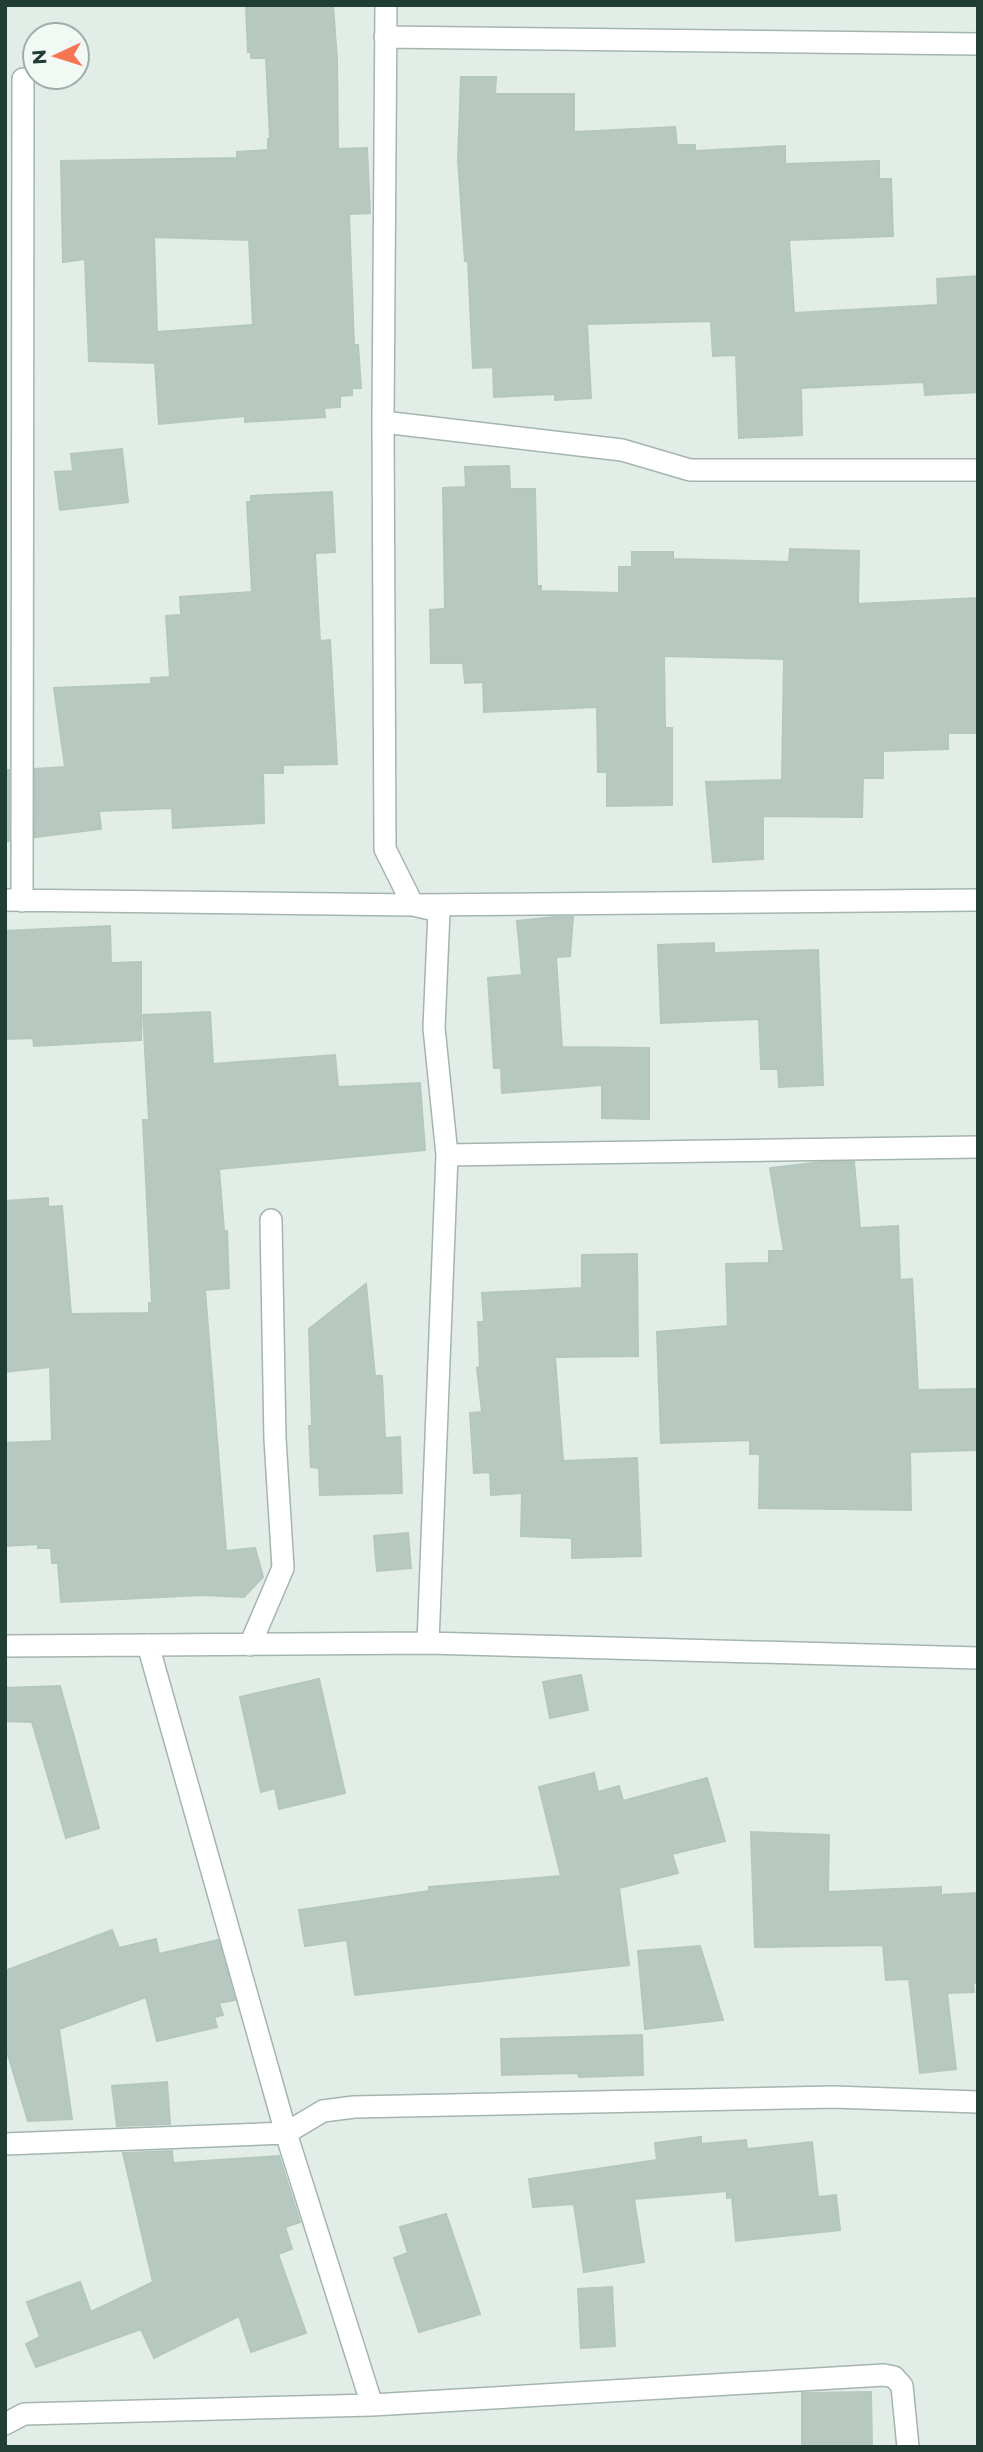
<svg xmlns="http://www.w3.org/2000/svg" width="983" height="2452" font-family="Montserrat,sans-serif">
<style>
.building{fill:#b7c8c0;stroke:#b4c7be;stroke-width:2;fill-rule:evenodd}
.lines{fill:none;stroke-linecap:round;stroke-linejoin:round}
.minor-casing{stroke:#a4b5ae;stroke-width:24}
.minor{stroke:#fff;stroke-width:21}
</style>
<rect width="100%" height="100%" fill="#e2ede7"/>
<path class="building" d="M 246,5 L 333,5 L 337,60 L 338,149 L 367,148 L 370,213 L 349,214 L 354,345 L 358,345 L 361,388 L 352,388 L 352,395 L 340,396 L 340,407 L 324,408 L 325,417 L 245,422 L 245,416 L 159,424 L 155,363 L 89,361 L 85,259 L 63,262 L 61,161 L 237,158 L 237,152 L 268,150 L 268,139 L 270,139 L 266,58 L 251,58 L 251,52 L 248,52 ZM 154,237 L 249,240 L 253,325 L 157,332 Z
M 461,77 L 496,77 L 495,94 L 574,94 L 574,132 L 675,127 L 677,145 L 695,145 L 695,151 L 785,146 L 785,164 L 879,161 L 879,179 L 891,179 L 893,236 L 789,240 L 794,313 L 938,305 L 937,279 L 978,276 L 978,392 L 925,395 L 924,382 L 801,388 L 802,435 L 739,438 L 736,355 L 713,356 L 711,321 L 587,324 L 591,398 L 555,400 L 555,394 L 494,397 L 493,367 L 473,368 L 468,261 L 465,261 L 458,160 Z
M 122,449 L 128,502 L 60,510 L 55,472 L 73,471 L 71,454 Z
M 509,466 L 510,489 L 535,489 L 537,586 L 541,586 L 541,591 L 619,593 L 619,567 L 632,567 L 632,552 L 673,552 L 673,559 L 789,562 L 790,549 L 859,551 L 858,604 L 978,598 L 978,733 L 948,733 L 948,749 L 883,751 L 883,778 L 863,778 L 862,817 L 763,816 L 763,859 L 713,862 L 706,782 L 782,780 L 784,659 L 664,656 L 665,728 L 672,728 L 672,805 L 607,806 L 607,772 L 598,772 L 597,707 L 484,712 L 483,682 L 465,683 L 463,663 L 431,663 L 430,610 L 445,609 L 443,488 L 466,487 L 465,467 Z
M 332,492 L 335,552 L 315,553 L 320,641 L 330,640 L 337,764 L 283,765 L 283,773 L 263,773 L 264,823 L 173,828 L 172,808 L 99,811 L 101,829 L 35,837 L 35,769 L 65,767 L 54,688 L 151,684 L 151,678 L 170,677 L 166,616 L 181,615 L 180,597 L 252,592 L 247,502 L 251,502 L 251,496 Z
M 5,770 L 9,770 L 9,841 L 5,841 Z
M 554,917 L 573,917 L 570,956 L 556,957 L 562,1047 L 649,1048 L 649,1119 L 602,1118 L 602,1085 L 502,1093 L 501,1068 L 494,1068 L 488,978 L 522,975 L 517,921 Z
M 110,926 L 111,963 L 141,962 L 141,1040 L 34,1046 L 33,1038 L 5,1039 L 5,931 Z
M 714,943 L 714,953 L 818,950 L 823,1085 L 779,1087 L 778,1069 L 761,1069 L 759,1019 L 661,1023 L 658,945 Z
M 210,1012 L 213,1064 L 335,1055 L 338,1087 L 420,1083 L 425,1150 L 219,1169 L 224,1231 L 227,1231 L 229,1288 L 205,1290 L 226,1551 L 255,1548 L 263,1577 L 244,1597 L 202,1595 L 61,1602 L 58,1563 L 52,1563 L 51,1548 L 38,1548 L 38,1544 L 5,1546 L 5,1443 L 52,1441 L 50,1367 L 5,1372 L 5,1201 L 48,1198 L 48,1207 L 62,1206 L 71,1314 L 149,1313 L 149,1303 L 152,1303 L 143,1120 L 149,1120 L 143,1015 Z
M 822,1162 L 854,1162 L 860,1228 L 898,1226 L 900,1280 L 912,1279 L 918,1390 L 978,1389 L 978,1450 L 910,1452 L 911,1510 L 759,1508 L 760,1454 L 750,1454 L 750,1440 L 661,1443 L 657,1332 L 728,1326 L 726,1264 L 769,1263 L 769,1251 L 784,1251 L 770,1168 Z
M 637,1254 L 638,1356 L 555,1357 L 563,1461 L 637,1458 L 641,1556 L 572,1558 L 572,1538 L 521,1536 L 522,1493 L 491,1495 L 490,1472 L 474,1473 L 470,1413 L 482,1412 L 477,1368 L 480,1367 L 478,1322 L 484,1322 L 482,1293 L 582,1288 L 582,1255 Z
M 366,1284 L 375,1376 L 382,1376 L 385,1438 L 400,1437 L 402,1493 L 320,1495 L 319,1468 L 311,1467 L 309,1426 L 312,1426 L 309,1329 Z
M 408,1533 L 411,1568 L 377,1571 L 374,1536 Z
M 581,1675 L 588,1710 L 550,1718 L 543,1682 Z
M 319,1679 L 345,1793 L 279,1809 L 275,1788 L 261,1792 L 240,1697 Z
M 60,1686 L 99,1828 L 66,1838 L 32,1722 L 5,1721 L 5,1688 Z
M 594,1773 L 598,1792 L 619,1786 L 623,1801 L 707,1778 L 725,1841 L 672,1854 L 678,1873 L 619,1888 L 629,1965 L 355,1995 L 347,1940 L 305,1946 L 299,1910 L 429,1891 L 429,1887 L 561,1876 L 539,1787 Z
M 751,1832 L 829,1835 L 828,1892 L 941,1887 L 941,1895 L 978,1893 L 978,1983 L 973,1983 L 974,1992 L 947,1993 L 956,2069 L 920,2073 L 909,1979 L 886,1980 L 883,1945 L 755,1947 Z
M 112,1930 L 119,1948 L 156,1939 L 159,1954 L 218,1940 L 235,2000 L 219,2003 L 223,2015 L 214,2017 L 217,2027 L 157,2041 L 146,1997 L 59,2029 L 72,2119 L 28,2121 L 5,2045 L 5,1971 Z
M 700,1946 L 723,2020 L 645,2029 L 638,1951 Z
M 642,2035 L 643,2075 L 579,2077 L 578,2073 L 502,2075 L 501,2039 Z
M 167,2082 L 170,2124 L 117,2126 L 112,2086 Z
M 701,2137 L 701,2144 L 746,2140 L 747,2149 L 812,2142 L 818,2197 L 836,2195 L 840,2230 L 736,2241 L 732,2197 L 727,2198 L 727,2191 L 634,2199 L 644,2262 L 584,2272 L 574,2204 L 533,2207 L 529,2179 L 657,2160 L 655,2143 Z
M 172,2151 L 173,2163 L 279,2156 L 300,2222 L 285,2227 L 292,2249 L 278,2254 L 306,2333 L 251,2352 L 239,2316 L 154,2358 L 141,2329 L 36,2367 L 26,2344 L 40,2337 L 27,2302 L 80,2282 L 91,2312 L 153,2282 L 123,2153 Z
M 446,2214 L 480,2314 L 419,2332 L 394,2258 L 408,2253 L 400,2227 Z
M 612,2287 L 615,2346 L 581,2348 L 578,2289 Z
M 871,2392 L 872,2447 L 802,2447 L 802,2393 Z"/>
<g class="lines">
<defs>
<path id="minor" d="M 386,5 L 383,422 L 385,849 L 413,905 L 439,911 L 434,1028 L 447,1155 L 428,1643
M 385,37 L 978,44
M 383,422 L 622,450 L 690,470 L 978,470
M 5,900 L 413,905 L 978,900
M 22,901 L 23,79
M 447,1155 L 978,1147
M 148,1645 L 286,2133 L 372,2405
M 250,1645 L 283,1568 L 275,1439 L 271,1220
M 5,1646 L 428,1643 L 978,1658
M 5,2144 L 286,2133 L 323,2111 L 354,2107 L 833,2097 L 978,2102
M 5,2424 L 24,2414 L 372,2405 L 884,2375 L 894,2377 L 902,2386 L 908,2447"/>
</defs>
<use href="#minor" class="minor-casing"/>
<use href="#minor" class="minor"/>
</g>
<rect width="983" height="2452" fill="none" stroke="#213e35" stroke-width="14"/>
<g transform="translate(56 56) rotate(266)"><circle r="33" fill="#f2f9f5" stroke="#9eaea8" stroke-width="2"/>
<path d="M0-5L12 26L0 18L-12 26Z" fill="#f87554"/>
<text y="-10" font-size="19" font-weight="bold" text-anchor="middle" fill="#213e35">N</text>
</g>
</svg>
